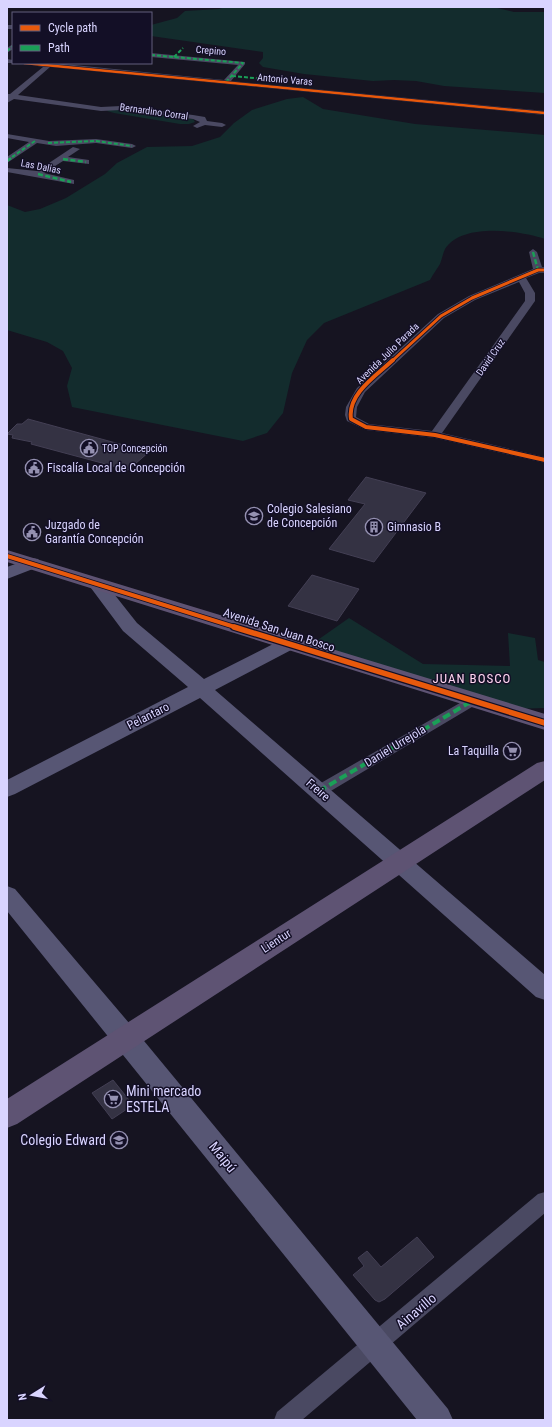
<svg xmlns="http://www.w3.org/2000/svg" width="552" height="1427" font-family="'Roboto Condensed',sans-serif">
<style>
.green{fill:#132c2d}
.building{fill:#343243;stroke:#433f54}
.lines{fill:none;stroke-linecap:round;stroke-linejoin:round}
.street{fill:#4a4962;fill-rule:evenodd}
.secondary{fill:#575674;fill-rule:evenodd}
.primary{fill:#5e5373;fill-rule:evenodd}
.quiet-far2{stroke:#1a9f57;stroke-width:2;stroke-dasharray:4 2;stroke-linecap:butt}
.quiet-far1{stroke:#1a9f57;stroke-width:2.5;stroke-dasharray:5 2.5;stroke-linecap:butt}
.quiet{stroke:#1a9f57;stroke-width:4;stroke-dasharray:8 4;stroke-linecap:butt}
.cycleway-far3-casing{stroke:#130f26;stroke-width:3.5}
.cycleway-far2-casing{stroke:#130f26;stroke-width:4.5}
.cycleway-far1-casing{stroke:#130f26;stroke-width:6}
.cycleway-casing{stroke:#130f26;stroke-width:8}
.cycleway-far3{stroke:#e8590c;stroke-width:2.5}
.cycleway-far2{stroke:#e8590c;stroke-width:3}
.cycleway-far1{stroke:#e8590c;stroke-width:4}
.cycleway{stroke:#e8590c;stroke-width:5.5}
.labels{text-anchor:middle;stroke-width:3;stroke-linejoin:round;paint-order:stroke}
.far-street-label{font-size:10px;fill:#d9d4ff;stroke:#130f26}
.far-poi-label{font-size:10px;fill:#d9d4ff;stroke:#130f26;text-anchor:start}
.poi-label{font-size:12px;fill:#d9d4ff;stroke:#130f26;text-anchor:start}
.street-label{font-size:12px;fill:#d9d4ff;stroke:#130f26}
.neighbourhood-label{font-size:13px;letter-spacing:1px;fill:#ffd6f0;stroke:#130f26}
.near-poi-label{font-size:14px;fill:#d9d4ff;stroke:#130f26;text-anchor:start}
.near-street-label{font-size:14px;fill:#d9d4ff;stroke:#130f26}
</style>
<rect width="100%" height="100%" fill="#161421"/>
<path class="green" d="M 225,7 L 493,7 L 514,12 L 545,12 L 545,93 L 444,86 L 416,81 L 394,80 L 373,81 L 304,74 L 263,67 L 259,63 L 263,58 L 263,52 L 151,36 L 151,25 L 177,18 L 185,11 L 219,9 Z
M 303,97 L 323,109 L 415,124 L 545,135 L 545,239 C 520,231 463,222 445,249 C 443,253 442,259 440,264 C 437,269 433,274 430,280 L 324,323 L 307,340 L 292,373 L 283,413 L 267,433 L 243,441 L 72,407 L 67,386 L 72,368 L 63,351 L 47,342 L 7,330 L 7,205 L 25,212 L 40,209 L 66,198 L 105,174 L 117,163 L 147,147 L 192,146 L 220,137 L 234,123 L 252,110 L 287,99 Z
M 109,109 L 193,119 L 195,122 L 189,124 L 180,124 L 114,113 L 107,111 Z
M 349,618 L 423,664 L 510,666 L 508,633 L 535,638 L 538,660 L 545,662 L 545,708 L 511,709 L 312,644 Z"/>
<path class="building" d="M 28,419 L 149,452 L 128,470 L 31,444 L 32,442 L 12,438 L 13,435 L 7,434 L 17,424 L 22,424 Z
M 366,477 L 426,493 L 374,562 L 329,549 L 365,504 L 348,500 Z
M 312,575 L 359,589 L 337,621 L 288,606 Z
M 113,1080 L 133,1105 L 112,1119 L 92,1093 Z
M 417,1237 L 434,1257 L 385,1299 L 379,1302 L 375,1300 L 353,1275 L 364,1266 L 358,1258 L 367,1251 L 381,1267 Z"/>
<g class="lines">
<path class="street" d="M 7,25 L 13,25 L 13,29 L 7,29 Z
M 13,44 L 13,49 L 7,53 L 7,48 Z
M 151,53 L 245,62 L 245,64 L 231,81 L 545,111 L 545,115 L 50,67 L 18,95 L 101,107 L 121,106 L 193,115 L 205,117 L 207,121 L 222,123 L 226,125 L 222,127 L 205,125 L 197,128 L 193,126 L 200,122 L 193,119 L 121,110 L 101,111 L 14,99 L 7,103 L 7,94 L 10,94 L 43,67 L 21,63 L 54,63 L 224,80 L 238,65 L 151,57 Z
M 7,59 L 13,60 L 13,63 L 16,63 L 7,63 Z
M 7,134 L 49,141 L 96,139 L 132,144 L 136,146 L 132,148 L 96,143 L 56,146 L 37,143 L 7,163 L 7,157 L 29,142 L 7,138 Z
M 73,147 L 80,149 L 68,157 L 89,160 L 89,164 L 63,161 L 44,173 L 74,180 L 74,184 L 7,172 L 7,168 L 37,171 Z
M 533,249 L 537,252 L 542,267 L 545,267 L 545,273 L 539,273 L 526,278 L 535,293 L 535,301 L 442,433 L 545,457 L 545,463 L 435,438 L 366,430 L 347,421 L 345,415 L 346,407 L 357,388 L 438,314 L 469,296 L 533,269 L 529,252 ZM 519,282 L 525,293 L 525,301 L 432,431 L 369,424 L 356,417 L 357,407 L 365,392 L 444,318 L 475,300 Z
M 472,696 L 477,698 L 479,701 L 477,704 L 324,795 L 319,796 L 314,795 L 312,791 L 314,787 Z
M 545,1192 L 545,1213 L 302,1420 L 274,1420 L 277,1412 L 538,1194 Z"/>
<path class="secondary" d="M 32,558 L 38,559 L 41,563 L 38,567 L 7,579 L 7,567 Z
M 97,579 L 103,580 L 137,623 L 204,679 L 281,640 L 288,638 L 295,640 L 297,644 L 295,648 L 215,690 L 545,975 L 545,1000 L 536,997 L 200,698 L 15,794 L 7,797 L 7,780 L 188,687 L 123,631 L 88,584 L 91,580 Z
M 7,886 L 15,889 L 135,1030 L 448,1409 L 453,1420 L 417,1420 L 7,911 Z"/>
<path class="primary" d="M 7,550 L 545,714 L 545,730 L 7,562 Z
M 545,761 L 545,780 L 17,1124 L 7,1128 L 7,1099 L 537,763 Z"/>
<path class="quiet-far2" d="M 7,51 L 13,46
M 151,55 L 243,63 L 226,82
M 174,57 L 183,48
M 232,76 L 276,80
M 48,143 L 96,141 L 132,146
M 12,157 L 35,141"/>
<path class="quiet-far1" d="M 63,159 L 86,162
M 7,161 L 14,156
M 38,174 L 71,182
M 533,252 L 538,270"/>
<path class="quiet" d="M 319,791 L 472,701"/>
<defs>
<path id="cycleway-far3" d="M 24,63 L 545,113"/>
<path id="cycleway-far2" d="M 392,361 L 441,316 L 472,298 L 538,270 L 545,270"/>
<path id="cycleway-far1" d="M 393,360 C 377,375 347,394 351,419 L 366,427 L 435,435 L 545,460
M 7,556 L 238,628"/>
<path id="cycleway" d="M 234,627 L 545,723"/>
</defs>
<use href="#cycleway-far3" class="cycleway-far3-casing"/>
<use href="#cycleway-far2" class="cycleway-far2-casing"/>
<use href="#cycleway-far1" class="cycleway-far1-casing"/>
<use href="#cycleway" class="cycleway-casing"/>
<use href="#cycleway-far3" class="cycleway-far3"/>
<use href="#cycleway-far2" class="cycleway-far2"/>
<use href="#cycleway-far1" class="cycleway-far1"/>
<use href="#cycleway" class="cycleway"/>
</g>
<defs>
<symbol id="civic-ring" viewBox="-11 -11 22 22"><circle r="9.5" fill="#130f26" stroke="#9591b1" stroke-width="1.5"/><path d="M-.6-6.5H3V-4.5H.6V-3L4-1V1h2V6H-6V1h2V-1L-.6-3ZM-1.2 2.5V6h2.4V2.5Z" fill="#9591b1"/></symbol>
<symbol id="school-ring" viewBox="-11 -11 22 22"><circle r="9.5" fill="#130f26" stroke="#9591b1" stroke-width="1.5"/><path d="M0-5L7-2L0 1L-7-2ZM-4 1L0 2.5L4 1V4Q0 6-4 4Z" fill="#9591b1"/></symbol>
<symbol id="building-ring" viewBox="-11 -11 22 22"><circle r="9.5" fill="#130f26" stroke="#9591b1" stroke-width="1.5"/><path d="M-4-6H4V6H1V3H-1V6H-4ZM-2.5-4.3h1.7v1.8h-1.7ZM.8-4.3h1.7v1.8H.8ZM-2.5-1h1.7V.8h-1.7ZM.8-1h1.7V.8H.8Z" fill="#9591b1"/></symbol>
<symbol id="supermarket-ring" viewBox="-11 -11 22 22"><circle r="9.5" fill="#130f26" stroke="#9591b1" stroke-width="1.5"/><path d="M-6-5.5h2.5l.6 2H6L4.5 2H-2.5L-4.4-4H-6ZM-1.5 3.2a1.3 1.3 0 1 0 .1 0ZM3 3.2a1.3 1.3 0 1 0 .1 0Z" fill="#9591b1"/></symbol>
</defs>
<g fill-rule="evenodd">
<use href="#civic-ring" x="79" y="438" width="20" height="20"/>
<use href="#civic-ring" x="24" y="458" width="20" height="20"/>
<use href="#school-ring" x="244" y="506" width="20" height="20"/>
<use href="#building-ring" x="364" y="517" width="20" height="20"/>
<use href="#civic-ring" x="22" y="522" width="20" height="20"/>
<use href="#supermarket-ring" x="502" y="741" width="20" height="20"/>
<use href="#supermarket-ring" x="103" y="1089" width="20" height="20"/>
<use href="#school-ring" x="109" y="1130" width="20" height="20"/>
</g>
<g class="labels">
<g class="far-street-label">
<text transform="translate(211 50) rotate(5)" y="4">Crepino</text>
<text transform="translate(285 79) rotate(5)" y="4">Antonio Varas</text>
<text transform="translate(154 111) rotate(8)" y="4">Bernardino Corral</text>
<text transform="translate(41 166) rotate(11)" y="4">Las Dalias</text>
<text transform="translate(387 353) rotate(-44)" y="4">Avenida Julio Parada</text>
<text transform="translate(490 357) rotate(-55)" y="4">David Cruz</text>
</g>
<g class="far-poi-label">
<text x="102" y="452">TOP Concepción</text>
</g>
<g class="poi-label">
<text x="47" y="472">Fiscalía Local de Concepción</text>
<text x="267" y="513">Colegio Salesiano<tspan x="267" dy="14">de Concepción</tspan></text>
<text x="45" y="529">Juzgado de<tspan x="45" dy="14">Garantía Concepción</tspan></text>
<text x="387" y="531">Gimnasio B</text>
<text x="499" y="755" text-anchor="end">La Taquilla</text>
</g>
<g class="street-label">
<text transform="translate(279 630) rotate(18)" y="4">Avenida San Juan Bosco</text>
<text transform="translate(148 716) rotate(-27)" y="4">Pelantaro</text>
<text transform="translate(395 746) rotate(-31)" y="4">Daniel Urrejola</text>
<text transform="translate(318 790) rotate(41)" y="4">Freire</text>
<text transform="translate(276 941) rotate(-33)" y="4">Lientur</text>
</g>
<g class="neighbourhood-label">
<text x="472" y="683">JUAN BOSCO</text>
</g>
<g class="near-poi-label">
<text x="126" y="1096">Mini mercado<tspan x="126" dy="16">ESTELA</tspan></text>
<text x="106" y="1145" text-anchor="end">Colegio Edward</text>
</g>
<g class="near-street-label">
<text transform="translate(223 1157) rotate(51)" y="5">Maipú</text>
<text transform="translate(416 1311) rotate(-40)" y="5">Ainavillo</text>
</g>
</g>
<rect width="552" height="1427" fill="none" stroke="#d9d4ff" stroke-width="16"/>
<rect x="12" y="12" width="140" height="52" fill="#130f26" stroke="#625e7d"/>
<rect x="20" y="25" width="20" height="6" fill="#e8590c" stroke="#625e7d"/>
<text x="48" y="32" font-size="12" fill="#d9d4ff">Cycle path</text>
<rect x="20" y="45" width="20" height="6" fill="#1a9f57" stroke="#625e7d"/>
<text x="48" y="52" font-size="12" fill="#d9d4ff">Path</text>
<g transform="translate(32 1395) rotate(259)" stroke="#130f26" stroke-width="3" paint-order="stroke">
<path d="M0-3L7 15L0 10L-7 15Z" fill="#d9d4ff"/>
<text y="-6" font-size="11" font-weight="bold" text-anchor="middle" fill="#d9d4ff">N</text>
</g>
</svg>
